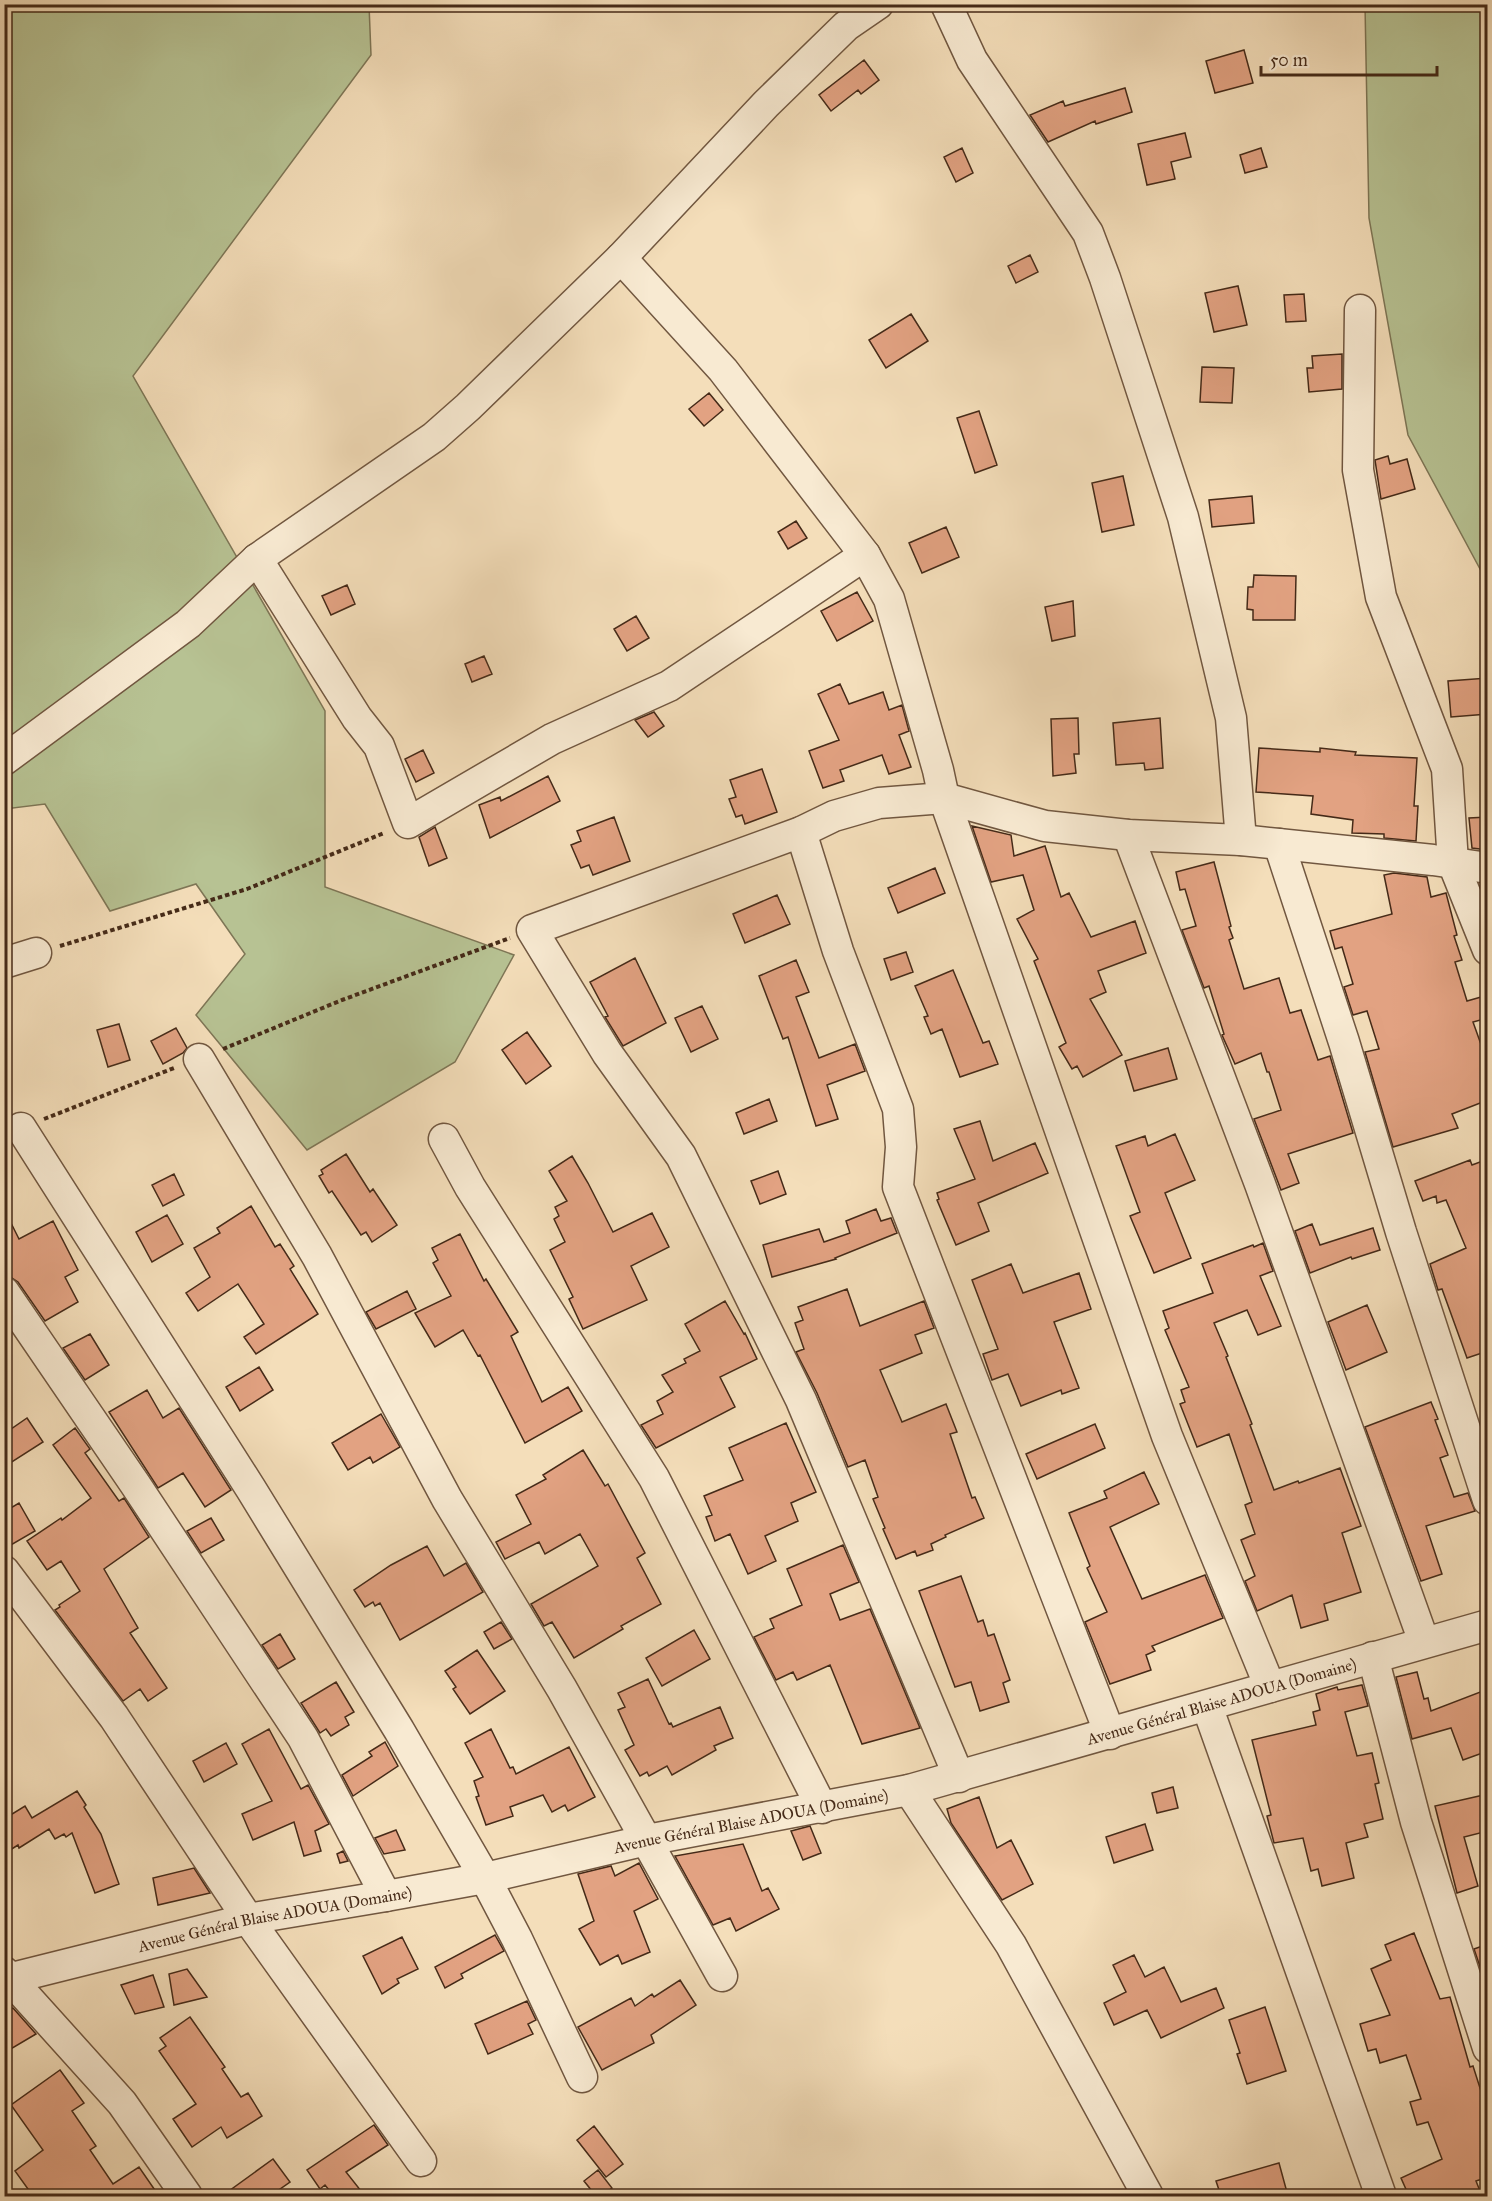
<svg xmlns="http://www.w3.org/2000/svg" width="1492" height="2201" font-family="'IM FELL Great Primer',serif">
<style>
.green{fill:#b7c293;stroke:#7e7656;stroke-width:1.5}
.building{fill:#e2a282;stroke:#452a18;stroke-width:1.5}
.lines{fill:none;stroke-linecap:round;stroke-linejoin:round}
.minor-casing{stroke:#715740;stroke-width:33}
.path{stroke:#452a18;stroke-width:4;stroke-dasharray:4.5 3;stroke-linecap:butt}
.minor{stroke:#f8ead2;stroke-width:30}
.labels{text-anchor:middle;stroke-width:4.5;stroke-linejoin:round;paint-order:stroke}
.street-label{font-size:16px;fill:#452a18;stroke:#f8ead2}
</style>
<rect width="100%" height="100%" fill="#f4deba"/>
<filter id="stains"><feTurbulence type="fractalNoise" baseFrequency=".00333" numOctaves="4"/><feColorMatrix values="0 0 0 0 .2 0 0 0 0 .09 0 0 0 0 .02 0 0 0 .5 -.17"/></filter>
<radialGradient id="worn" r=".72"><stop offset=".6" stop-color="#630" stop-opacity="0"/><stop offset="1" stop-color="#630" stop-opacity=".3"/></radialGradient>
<path class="green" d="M 4,5 L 369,5 L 371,55 L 133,376 L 325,711 L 325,887 L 514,955 L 455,1062 L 307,1150 L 196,1015 L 245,954 L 196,884 L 110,911 L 45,804 L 5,809 Z
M 1365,5 L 1487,5 L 1487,582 L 1408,435 L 1369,218 Z"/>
<path class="building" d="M 1244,50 L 1253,83 L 1215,93 L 1206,61 Z
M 864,60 L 879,80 L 861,94 L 858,90 L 831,111 L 819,95 Z
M 1125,88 L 1132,112 L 1096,124 L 1095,121 L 1048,142 L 1030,115 L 1063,101 L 1065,106 Z
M 1185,133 L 1191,157 L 1171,162 L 1175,179 L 1147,185 L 1138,144 Z
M 962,148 L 973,173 L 956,182 L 944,157 Z
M 1261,148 L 1267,167 L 1245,173 L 1240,155 Z
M 1030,255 L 1038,272 L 1016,283 L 1008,266 Z
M 1238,286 L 1247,325 L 1214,332 L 1205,293 Z
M 1304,294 L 1306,321 L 1286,322 L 1284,295 Z
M 911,314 L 928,341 L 886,368 L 869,340 Z
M 1342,354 L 1342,389 L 1309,392 L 1307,368 L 1313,368 L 1312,356 Z
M 1202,367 L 1234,368 L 1232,403 L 1200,402 Z
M 709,393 L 723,410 L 704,426 L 689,409 Z
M 979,411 L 997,465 L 975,473 L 957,418 Z
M 1388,456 L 1390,464 L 1407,459 L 1415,489 L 1381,499 L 1375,460 Z
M 1123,476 L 1134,525 L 1102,532 L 1092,483 Z
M 1252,496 L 1254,523 L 1212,527 L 1209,500 Z
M 796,521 L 807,538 L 788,549 L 778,532 Z
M 946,527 L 959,557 L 922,573 L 909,543 Z
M 1254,575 L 1296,576 L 1295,620 L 1253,620 L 1253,610 L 1247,609 L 1248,587 L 1253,587 Z
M 347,585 L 355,604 L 331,615 L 322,596 Z
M 857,592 L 873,621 L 837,641 L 821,611 Z
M 1073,601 L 1075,636 L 1052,641 L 1045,607 Z
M 636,616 L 649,638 L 627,651 L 614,629 Z
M 484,656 L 492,674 L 472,682 L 465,664 Z
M 1488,678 L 1488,714 L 1451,717 L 1448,681 Z
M 840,684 L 849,704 L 883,692 L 889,710 L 902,705 L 909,731 L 899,735 L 911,767 L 889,774 L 882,755 L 840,770 L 844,781 L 823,788 L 809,751 L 839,740 L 818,694 Z
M 654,712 L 664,726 L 648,737 L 635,720 Z
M 1078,718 L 1079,754 L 1074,754 L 1076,773 L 1053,776 L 1051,719 Z
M 1160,718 L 1163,768 L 1145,770 L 1144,763 L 1116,765 L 1113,723 Z
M 1259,748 L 1320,752 L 1320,748 L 1356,752 L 1355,755 L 1417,758 L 1414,806 L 1418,806 L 1416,841 L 1384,838 L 1384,834 L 1352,833 L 1353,820 L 1311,814 L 1313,796 L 1256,792 Z
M 423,750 L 434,773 L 416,782 L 405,759 Z
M 762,769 L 777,812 L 745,824 L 742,815 L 736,817 L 729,799 L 736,797 L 730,780 Z
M 548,776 L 560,801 L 490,838 L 479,805 L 500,797 L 501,801 Z
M 614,817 L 630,861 L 593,875 L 589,865 L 581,868 L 571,845 L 581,841 L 577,831 Z
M 1488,817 L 1488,850 L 1472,848 L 1469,818 Z
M 972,826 L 1011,835 L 1014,856 L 1045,846 L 1061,897 L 1069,893 L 1091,937 L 1135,921 L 1146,953 L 1098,971 L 1106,992 L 1090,999 L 1122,1055 L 1083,1077 L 1077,1066 L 1072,1069 L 1059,1047 L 1066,1043 L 1034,961 L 1038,959 L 1017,919 L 1034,910 L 1023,875 L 991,882 Z
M 435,827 L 447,858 L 429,866 L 419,837 Z
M 1214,862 L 1231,926 L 1229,927 L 1233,938 L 1229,940 L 1244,989 L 1279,978 L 1290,1013 L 1301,1010 L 1318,1060 L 1330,1056 L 1353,1133 L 1288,1154 L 1299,1183 L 1281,1190 L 1254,1119 L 1281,1110 L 1269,1072 L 1267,1072 L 1261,1053 L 1235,1064 L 1222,1035 L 1224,1034 L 1209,986 L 1204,988 L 1182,930 L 1196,926 L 1185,889 L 1180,890 L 1176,872 Z
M 935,868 L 945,893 L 898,913 L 888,888 Z
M 1394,873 L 1427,877 L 1431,897 L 1446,893 L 1457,935 L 1454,936 L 1462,960 L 1455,962 L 1467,1001 L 1488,995 L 1488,1018 L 1473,1022 L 1488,1064 L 1488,1100 L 1452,1114 L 1458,1128 L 1393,1147 L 1365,1052 L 1379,1049 L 1367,1011 L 1353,1015 L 1344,987 L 1353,984 L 1342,947 L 1335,949 L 1330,931 L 1392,914 L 1384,875 Z
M 777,895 L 790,924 L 745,943 L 733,914 Z
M 906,952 L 913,972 L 891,980 L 884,959 Z
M 635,958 L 666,1023 L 623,1046 L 605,1017 L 608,1016 L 590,982 Z
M 796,960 L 809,992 L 796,997 L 819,1058 L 855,1044 L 865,1071 L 827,1085 L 838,1119 L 816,1126 L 788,1037 L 783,1039 L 759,976 Z
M 953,970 L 983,1043 L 989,1041 L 998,1064 L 960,1077 L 942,1029 L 931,1034 L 924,1017 L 928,1016 L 915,986 Z
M 702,1006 L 718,1039 L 691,1052 L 675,1018 Z
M 119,1024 L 130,1060 L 108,1067 L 97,1030 Z
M 176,1028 L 187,1048 L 183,1053 L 163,1064 L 151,1041 Z
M 527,1032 L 551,1066 L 526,1084 L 502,1050 Z
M 1168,1048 L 1177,1079 L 1134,1091 L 1125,1061 Z
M 769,1099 L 777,1121 L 744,1134 L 736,1113 Z
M 980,1121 L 993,1161 L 1035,1143 L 1048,1173 L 978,1203 L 989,1231 L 956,1245 L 937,1200 L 939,1199 L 937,1193 L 975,1179 L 954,1129 Z
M 1175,1134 L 1195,1180 L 1165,1193 L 1191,1258 L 1154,1273 L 1130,1216 L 1140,1212 L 1116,1146 L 1145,1136 L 1148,1146 Z
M 346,1154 L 370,1192 L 373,1189 L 397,1225 L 372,1242 L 366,1232 L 361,1235 L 332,1191 L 329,1193 L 319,1176 L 323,1174 L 321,1170 Z
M 572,1156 L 588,1183 L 613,1232 L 652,1213 L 669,1247 L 631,1266 L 647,1300 L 583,1329 L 569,1299 L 573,1297 L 550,1250 L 565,1242 L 554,1219 L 559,1216 L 555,1207 L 567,1201 L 549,1171 Z
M 1488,1159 L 1488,1351 L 1467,1358 L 1442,1289 L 1438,1290 L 1430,1264 L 1466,1248 L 1446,1200 L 1437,1203 L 1436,1196 L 1423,1201 L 1415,1181 L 1470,1160 L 1472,1165 Z
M 778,1171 L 786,1194 L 760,1204 L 751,1181 Z
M 174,1174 L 184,1195 L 163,1206 L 152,1185 Z
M 251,1206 L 275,1247 L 280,1244 L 294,1266 L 290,1269 L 318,1314 L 256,1354 L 244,1337 L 264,1324 L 238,1284 L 198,1311 L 186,1293 L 210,1277 L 194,1248 L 220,1233 L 217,1228 Z
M 4,1209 L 19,1239 L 53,1221 L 78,1270 L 65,1277 L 78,1302 L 45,1321 L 18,1282 L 9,1276 L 4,1267 Z
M 876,1209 L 881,1221 L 891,1218 L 897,1233 L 835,1258 L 836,1259 L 772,1277 L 763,1245 L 819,1229 L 824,1242 L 850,1233 L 846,1221 Z
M 167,1215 L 183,1244 L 152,1262 L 136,1232 Z
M 1312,1224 L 1320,1245 L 1373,1228 L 1380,1250 L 1352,1259 L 1351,1257 L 1310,1273 L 1295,1231 Z
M 460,1234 L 484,1281 L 486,1279 L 518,1332 L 511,1336 L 542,1402 L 568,1387 L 582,1411 L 525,1443 L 480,1355 L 478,1356 L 463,1330 L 435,1347 L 415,1313 L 451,1296 L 433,1263 L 438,1260 L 432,1248 Z
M 1263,1243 L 1273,1271 L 1260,1276 L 1281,1326 L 1258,1335 L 1247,1310 L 1214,1323 L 1228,1356 L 1226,1357 L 1252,1424 L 1250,1425 L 1274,1490 L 1298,1481 L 1299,1483 L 1340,1468 L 1361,1526 L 1342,1533 L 1361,1592 L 1324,1604 L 1328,1620 L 1301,1628 L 1292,1595 L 1257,1611 L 1245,1581 L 1255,1576 L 1241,1540 L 1255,1534 L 1245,1505 L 1252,1502 L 1229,1434 L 1197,1447 L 1180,1404 L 1185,1402 L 1181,1390 L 1189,1387 L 1165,1330 L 1169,1328 L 1163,1311 L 1213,1293 L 1202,1264 L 1253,1245 L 1254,1247 Z
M 1011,1264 L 1023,1293 L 1079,1273 L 1091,1309 L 1054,1322 L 1079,1388 L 1062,1394 L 1061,1390 L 1021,1406 L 1008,1374 L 992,1380 L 983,1354 L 998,1349 L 972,1280 Z
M 847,1289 L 860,1326 L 924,1301 L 934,1328 L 915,1335 L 922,1353 L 880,1370 L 902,1422 L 946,1404 L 957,1432 L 950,1434 L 972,1498 L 975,1497 L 984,1518 L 945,1535 L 946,1537 L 931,1544 L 933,1550 L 917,1556 L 915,1551 L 896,1559 L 883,1529 L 885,1528 L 873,1499 L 878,1497 L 865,1460 L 848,1467 L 817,1393 L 796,1352 L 804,1349 L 795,1323 L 803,1320 L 798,1307 Z
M 407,1291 L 416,1309 L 376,1329 L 366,1312 Z
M 725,1301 L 744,1334 L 745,1333 L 757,1359 L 720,1377 L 735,1407 L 656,1448 L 641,1425 L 663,1414 L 657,1401 L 673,1392 L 662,1375 L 686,1363 L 684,1359 L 700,1351 L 685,1324 Z
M 1367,1305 L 1387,1352 L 1346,1370 L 1328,1322 Z
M 90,1334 L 109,1365 L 85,1380 L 63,1348 Z
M 259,1367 L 273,1390 L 240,1411 L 226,1387 Z
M 147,1390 L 163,1418 L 179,1408 L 231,1490 L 205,1507 L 183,1473 L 158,1488 L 109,1412 Z
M 1431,1402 L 1438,1419 L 1435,1420 L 1448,1455 L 1440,1458 L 1454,1497 L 1468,1493 L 1475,1511 L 1426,1526 L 1442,1574 L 1421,1581 L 1365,1427 Z
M 381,1414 L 400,1447 L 373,1463 L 370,1457 L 348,1470 L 332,1443 Z
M 27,1418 L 43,1442 L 4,1467 L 4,1434 Z
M 786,1423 L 816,1492 L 791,1503 L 798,1521 L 765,1536 L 776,1561 L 748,1574 L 730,1534 L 715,1541 L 706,1517 L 712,1515 L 704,1496 L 743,1480 L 729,1448 Z
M 1095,1424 L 1105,1448 L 1037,1479 L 1026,1454 Z
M 75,1428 L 90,1449 L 85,1453 L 119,1501 L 124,1498 L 149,1537 L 104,1569 L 138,1628 L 130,1633 L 167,1688 L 148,1701 L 140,1689 L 123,1701 L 55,1610 L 60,1607 L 59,1605 L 80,1591 L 61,1561 L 47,1570 L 27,1541 L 61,1518 L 62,1520 L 91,1498 L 53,1445 Z
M 583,1450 L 605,1486 L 608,1484 L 645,1553 L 637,1558 L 661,1604 L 621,1626 L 623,1629 L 574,1658 L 552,1622 L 544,1626 L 531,1604 L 598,1566 L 580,1534 L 545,1554 L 539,1542 L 505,1559 L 496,1542 L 531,1524 L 516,1495 L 546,1479 L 543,1475 Z
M 1144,1472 L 1159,1504 L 1110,1527 L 1142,1599 L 1205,1575 L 1223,1618 L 1152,1646 L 1155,1651 L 1146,1655 L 1151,1670 L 1110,1684 L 1085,1622 L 1107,1612 L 1087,1568 L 1090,1566 L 1069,1513 L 1107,1498 L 1104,1491 Z
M 19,1503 L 35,1531 L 4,1549 L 4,1512 Z
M 211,1518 L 224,1540 L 201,1553 L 187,1531 Z
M 843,1545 L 859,1582 L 830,1594 L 840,1620 L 870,1609 L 920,1728 L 862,1744 L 830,1665 L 797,1680 L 793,1672 L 776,1680 L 754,1637 L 774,1628 L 770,1619 L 802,1605 L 787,1569 Z
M 427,1546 L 444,1576 L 466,1563 L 483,1592 L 400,1640 L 380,1603 L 375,1606 L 373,1602 L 365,1607 L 354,1590 L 391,1565 Z
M 961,1576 L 978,1622 L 983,1620 L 988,1636 L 994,1634 L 1010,1680 L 1003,1683 L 1009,1702 L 980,1711 L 971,1682 L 955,1687 L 919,1591 Z
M 501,1622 L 512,1639 L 494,1649 L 484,1632 Z
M 694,1630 L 710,1659 L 662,1686 L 646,1658 Z
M 280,1634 L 295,1659 L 278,1669 L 262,1645 Z
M 477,1650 L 505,1691 L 470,1714 L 453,1689 L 456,1687 L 445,1671 Z
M 1417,1672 L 1424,1699 L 1428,1698 L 1431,1711 L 1488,1689 L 1488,1751 L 1463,1760 L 1451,1728 L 1412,1739 L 1396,1677 Z
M 648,1679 L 669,1724 L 671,1723 L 673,1727 L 720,1707 L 733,1738 L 714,1746 L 716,1750 L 672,1775 L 667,1766 L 649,1776 L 647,1772 L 640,1776 L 625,1750 L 634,1745 L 618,1710 L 625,1707 L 618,1693 Z
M 336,1682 L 354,1712 L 345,1717 L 349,1725 L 331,1736 L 326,1729 L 320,1733 L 301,1703 Z
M 1362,1685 L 1368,1706 L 1345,1712 L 1357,1756 L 1372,1753 L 1379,1783 L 1375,1784 L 1383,1819 L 1364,1824 L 1368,1837 L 1346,1843 L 1354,1878 L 1322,1886 L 1318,1869 L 1311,1871 L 1303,1838 L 1274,1843 L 1267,1816 L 1271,1815 L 1252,1740 L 1316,1725 L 1313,1712 L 1320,1710 L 1316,1694 L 1337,1687 L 1338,1690 Z
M 269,1729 L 301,1789 L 308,1785 L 329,1824 L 315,1831 L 321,1851 L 304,1856 L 294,1822 L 253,1840 L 242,1814 L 272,1801 L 242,1744 Z
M 491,1729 L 510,1768 L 513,1767 L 516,1774 L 569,1747 L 595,1797 L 568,1811 L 565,1805 L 552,1812 L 543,1795 L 510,1807 L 513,1816 L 486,1825 L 476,1797 L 479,1796 L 474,1781 L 483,1777 L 465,1743 Z
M 385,1742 L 398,1766 L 353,1796 L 342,1775 L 372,1756 L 369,1752 Z
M 226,1743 L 237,1764 L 204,1782 L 193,1761 Z
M 1173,1787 L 1178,1808 L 1157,1813 L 1152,1793 Z
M 77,1791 L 86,1805 L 84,1807 L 101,1834 L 119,1884 L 95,1893 L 72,1833 L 66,1837 L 64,1834 L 55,1839 L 49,1829 L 19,1848 L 18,1845 L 4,1854 L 4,1819 L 25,1806 L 32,1818 Z
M 1488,1794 L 1488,1831 L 1464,1837 L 1478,1886 L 1457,1893 L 1435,1806 Z
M 979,1797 L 997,1848 L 1011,1840 L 1033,1884 L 1002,1900 L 951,1823 L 947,1809 Z
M 1145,1824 L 1153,1850 L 1114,1863 L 1106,1837 Z
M 810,1826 L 821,1853 L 803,1860 L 791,1831 Z
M 396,1830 L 405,1850 L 384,1854 L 375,1838 Z
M 743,1844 L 762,1891 L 768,1888 L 779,1909 L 736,1931 L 730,1918 L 713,1925 L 675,1856 Z
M 343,1851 L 348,1861 L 340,1863 L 337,1854 Z
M 639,1863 L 658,1899 L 634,1911 L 650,1952 L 622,1964 L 618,1955 L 600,1965 L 579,1929 L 594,1921 L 578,1874 L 611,1866 L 615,1876 Z
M 194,1868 L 210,1893 L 158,1905 L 153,1878 Z
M 1414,1933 L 1440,1999 L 1450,1997 L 1470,2067 L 1473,2066 L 1488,2113 L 1488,2177 L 1476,2181 L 1482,2196 L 1409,2196 L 1401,2178 L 1442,2159 L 1428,2122 L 1417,2125 L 1410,2102 L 1421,2099 L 1406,2055 L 1380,2063 L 1376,2049 L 1368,2051 L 1360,2024 L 1390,2015 L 1371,1969 L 1391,1960 L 1385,1945 Z
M 495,1935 L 504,1951 L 461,1974 L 463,1978 L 445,1988 L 435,1967 Z
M 402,1937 L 418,1969 L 397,1979 L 399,1983 L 382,1994 L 363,1956 Z
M 1488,1944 L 1488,1990 L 1474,1949 Z
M 1134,1955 L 1145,1977 L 1164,1967 L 1181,2002 L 1216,1988 L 1224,2008 L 1161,2038 L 1147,2010 L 1114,2025 L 1104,2003 L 1126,1992 L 1113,1965 Z
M 187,1969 L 207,1997 L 174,2005 L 169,1974 Z
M 153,1975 L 164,2007 L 135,2014 L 121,1985 Z
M 680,1980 L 696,2005 L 651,2035 L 654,2043 L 602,2070 L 578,2027 L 631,1998 L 635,2006 L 652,1994 L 654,1997 Z
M 527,2001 L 536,2020 L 528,2024 L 533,2034 L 488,2054 L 475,2024 Z
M 1265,2007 L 1286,2071 L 1247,2084 L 1237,2054 L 1240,2053 L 1229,2020 Z
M 13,2008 L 36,2034 L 4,2053 L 4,2010 Z
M 190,2017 L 225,2067 L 222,2069 L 241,2097 L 248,2093 L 262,2116 L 227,2138 L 221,2127 L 192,2147 L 173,2119 L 196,2104 L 159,2051 L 166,2046 L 160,2038 Z
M 60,2070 L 84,2103 L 72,2111 L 96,2146 L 90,2150 L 113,2184 L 139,2167 L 159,2196 L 33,2196 L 15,2171 L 43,2150 L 11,2105 Z
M 374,2125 L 388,2145 L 346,2172 L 365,2196 L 334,2196 L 325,2185 L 320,2189 L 307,2170 Z
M 594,2126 L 623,2164 L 606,2177 L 577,2140 Z
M 273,2159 L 290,2182 L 270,2196 L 222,2196 Z
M 1279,2163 L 1288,2196 L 1221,2196 L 1216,2181 Z
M 598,2170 L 612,2188 L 601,2196 L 596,2196 L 584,2181 Z"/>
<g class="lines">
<defs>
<g id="minor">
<path d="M 946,4 L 972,60 L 1088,233 L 1105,278 L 1183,517 L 1231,718 L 1241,840"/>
<path d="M 621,258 L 723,370 L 865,555 L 889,599 L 938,770 L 944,798 L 1167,1436 L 1270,1687"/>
<path d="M 1360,310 L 1358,470 L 1381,597 L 1447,769 L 1453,863 L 1488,950"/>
<path d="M 257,559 L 357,718 L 379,746 L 408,823 L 552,739 L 669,686 L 865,555"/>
<path d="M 4,760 L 188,624 L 257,559 L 434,437 L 468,407 L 621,258 L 766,104 L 846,26 L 878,4"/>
<path d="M 801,832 L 838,951 L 898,1109 L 901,1147 L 898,1187 L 1110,1734"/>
<path d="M 1128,835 L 1260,1184 L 1424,1642"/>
<path d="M 1279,844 L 1344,1042 L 1401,1232 L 1488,1500"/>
<path d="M 4,963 L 36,953"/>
<path d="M 199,1059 L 317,1256 L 447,1499 L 562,1689 L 722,1976"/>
<path d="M 21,1128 L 251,1489 L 399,1730 L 485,1878 L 517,1939 L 582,2077"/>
<path d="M 444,1139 L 470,1187 L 654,1478 L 822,1808"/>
<path d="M 4,1292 L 135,1484 L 303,1738 L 386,1896"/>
<path d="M 4,1571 L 114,1717 L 248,1919 L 421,2161"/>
<path d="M 1373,1657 L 1416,1822 L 1488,2048"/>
<path d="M 1207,1706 L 1381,2196"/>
<path d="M 959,1777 L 801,1400 L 681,1156 L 607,1053 L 532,930 L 801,832 L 834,816 L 879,803 L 944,798 L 1045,826 L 1128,835 L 1241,840 L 1433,860 L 1488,868"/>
<path d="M 909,1790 L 1011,1945 L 1148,2196"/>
<path d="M 4,1972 L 122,2103 L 187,2196"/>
<path id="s1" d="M 4,1980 L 248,1919 L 386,1896 L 485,1878 L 647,1840 L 909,1790 L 1488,1625"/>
</g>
</defs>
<use href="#minor" class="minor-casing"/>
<path class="path" d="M 60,946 L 247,889 L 384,833
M 223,1049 L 342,1000 L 510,938
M 44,1119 L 174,1068"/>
<use href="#minor" class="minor"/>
</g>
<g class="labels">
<g class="street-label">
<text dy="6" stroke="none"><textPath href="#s1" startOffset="1250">Avenue Général Blaise ADOUA (Domaine)</textPath></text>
<text dy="6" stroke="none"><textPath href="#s1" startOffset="764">Avenue Général Blaise ADOUA (Domaine)</textPath></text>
<text dy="6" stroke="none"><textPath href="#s1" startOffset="278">Avenue Général Blaise ADOUA (Domaine)</textPath></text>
</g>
</g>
<rect width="1492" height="2201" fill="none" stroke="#f4deba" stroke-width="24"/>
<rect x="6" y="6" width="1480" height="2189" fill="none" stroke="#452a18" stroke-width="3"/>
<rect x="12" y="12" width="1468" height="2177" fill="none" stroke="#452a18" stroke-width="1.5"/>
<path d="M1261 66v9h176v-9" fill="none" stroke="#452a18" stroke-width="3"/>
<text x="1270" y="66" font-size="18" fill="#452a18" stroke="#f8ead2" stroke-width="4.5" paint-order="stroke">50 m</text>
<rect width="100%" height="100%" filter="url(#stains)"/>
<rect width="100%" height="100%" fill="url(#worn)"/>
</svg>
